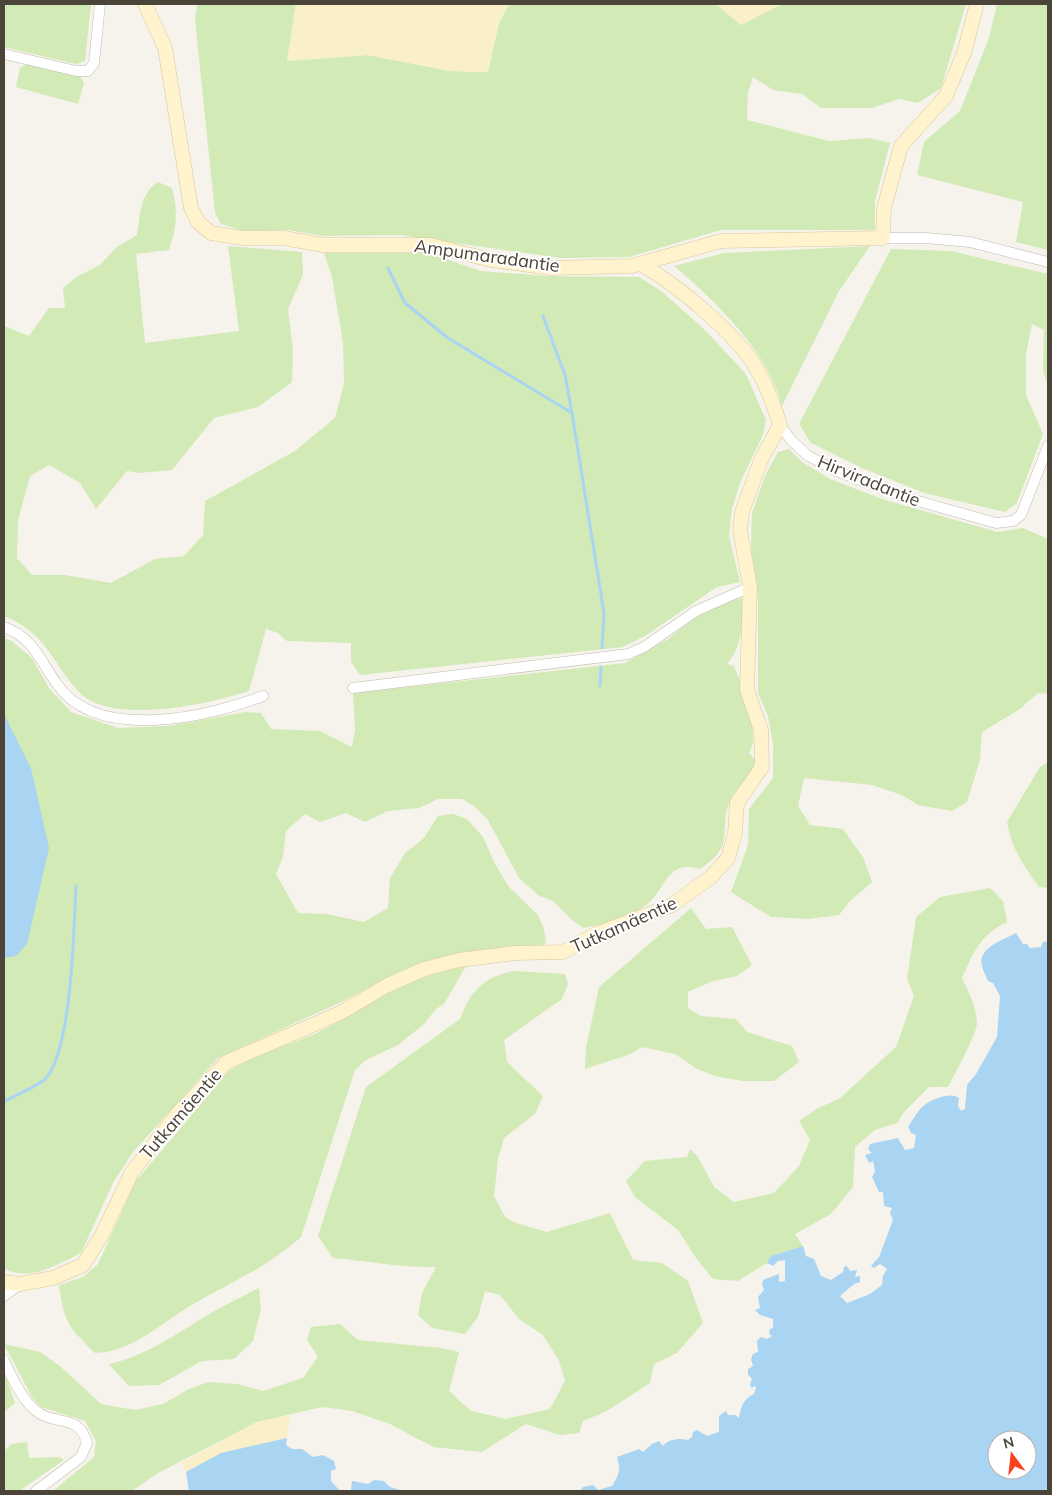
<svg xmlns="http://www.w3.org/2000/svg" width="1052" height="1495" font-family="Mulish,sans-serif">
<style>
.green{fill:#d2eab5}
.sand{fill:#f9efc9}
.water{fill:#a9d4f2;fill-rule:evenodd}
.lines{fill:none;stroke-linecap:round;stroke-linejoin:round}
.stream{stroke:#a9d4f2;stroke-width:3}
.street-casing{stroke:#c2bbae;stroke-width:11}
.secondary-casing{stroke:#d6c79b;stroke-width:15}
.street{stroke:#fff;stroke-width:10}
.secondary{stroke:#fff3cd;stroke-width:14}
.labels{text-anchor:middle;stroke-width:4;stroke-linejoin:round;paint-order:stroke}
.street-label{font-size:18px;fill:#4b4439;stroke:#fff}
</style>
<rect width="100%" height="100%" fill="#f6f3ec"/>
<path class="green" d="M 4,4 L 91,4 L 85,61 L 77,64 L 71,63 L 4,47 Z
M 197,4 L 296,4 L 287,61 L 368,55 L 450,71 L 488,72 L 499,23 L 509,4 L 716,4 L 741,25 L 782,4 L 966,4 L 941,88 L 918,103 L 899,99 L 872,108 L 821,108 L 802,94 L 773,90 L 753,77 L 748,92 L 747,120 L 829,141 L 869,138 L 890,143 L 875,201 L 875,230 L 721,230 L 629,257 L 561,258 L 399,235 L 324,236 L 288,230 L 244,231 L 221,224 L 215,213 L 195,20 Z
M 997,4 L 1048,4 L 1048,250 L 1016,242 L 1023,202 L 917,175 L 924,142 L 960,111 L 989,38 Z
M 28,64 L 80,76 L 84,83 L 78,104 L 16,87 L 20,68 Z
M 158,182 L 172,188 C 178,211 177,226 169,250 L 136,254 L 145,343 L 239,331 L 228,246 L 302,252 L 303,275 L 288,309 L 293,350 L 292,382 L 258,407 L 214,418 L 172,470 L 139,473 L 127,471 L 96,509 L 80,483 L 49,465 L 30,476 L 18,520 L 17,558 L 32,575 L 65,575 L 111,583 L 155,559 L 184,556 L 203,535 L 205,501 L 295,451 L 335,418 L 344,383 L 343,343 L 332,277 L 324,253 L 428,253 L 481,271 L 549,276 L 639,277 L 660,290 L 704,329 L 746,374 L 766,420 L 763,435 L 740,483 L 732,509 L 729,536 L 740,582 L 717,587 L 645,636 L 623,647 L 360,675 L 351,662 L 351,643 L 287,641 L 278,633 L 266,629 L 249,691 C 209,704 109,727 77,690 C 51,660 45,632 4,616 L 4,326 L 29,336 L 49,308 L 65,308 L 63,288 L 78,276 L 100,265 L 117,247 L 137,235 C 140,216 140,193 158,182 Z
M 870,246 L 839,291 L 782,406 C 767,350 717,303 674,266 L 724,253 Z
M 891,249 L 951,251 L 1048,274 L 1048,385 L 1043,371 L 1044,330 L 1032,324 L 1026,354 L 1026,395 L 1043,434 L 1017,503 L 1005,512 L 924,493 L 862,468 L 811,443 L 799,424 Z
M 789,449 L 802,462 L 830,479 L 882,499 L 997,532 L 1023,528 L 1048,539 L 1048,694 L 1038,693 L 1020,709 L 982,732 L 980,760 L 967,802 L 952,811 L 918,805 L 902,795 L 872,785 L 804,778 L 798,806 L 810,825 L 843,829 L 863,857 L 872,882 L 850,901 L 839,915 L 808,919 L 771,917 L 731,892 L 748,845 L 749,809 L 773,778 L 773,744 L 768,716 L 758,693 L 758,600 L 751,546 L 752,513 L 765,476 L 778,452 Z
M 741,598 L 744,603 C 742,625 742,647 727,664 L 734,666 C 741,685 762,736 749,753 L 755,760 C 752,782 739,782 731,799 C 722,817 727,828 723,844 C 719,855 709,863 700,869 C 666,859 666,890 646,905 C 628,918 604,924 583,928 L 571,919 L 553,901 L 538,895 L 519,878 L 488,820 L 474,806 L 462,799 L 438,799 L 419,808 L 388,811 L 365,822 L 346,813 L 320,822 L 305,814 L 286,831 L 283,857 L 276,874 L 298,913 L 327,914 L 364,922 L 388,908 L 390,878 L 405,853 L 424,838 L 438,816 L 453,814 L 467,819 L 483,837 L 495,864 L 509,887 L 538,915 L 544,929 L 546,943 L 538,947 L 492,949 L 438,958 L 400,971 L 341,1002 L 218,1058 L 133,1152 L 113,1183 L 81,1253 C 59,1264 28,1283 4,1268 L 4,638 L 12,641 L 32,658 L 49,688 L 71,712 L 118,728 L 169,726 L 245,712 L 261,713 L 271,729 L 320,731 L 352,747 L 355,730 L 353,693 L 625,663 L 668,639 L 696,617 L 731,600 Z
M 1048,762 L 1048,888 L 1039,887 C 1024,866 1011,848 1007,822 L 1040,767 Z
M 990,888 L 1003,901 L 1007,922 C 980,935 974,952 962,978 C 969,993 976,1006 977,1023 C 977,1033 954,1076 948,1087 L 929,1087 L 905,1111 L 897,1123 L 875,1130 L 855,1147 L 853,1187 L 831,1214 L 795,1234 L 803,1246 L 771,1256 L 767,1263 L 738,1281 L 713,1279 L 696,1258 L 678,1230 L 635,1197 L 626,1181 L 645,1161 L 687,1157 L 690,1149 L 698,1157 L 714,1187 L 734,1202 L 774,1193 L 799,1166 L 810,1140 L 799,1121 L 818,1108 L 839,1099 L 896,1047 L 914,996 L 907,979 L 916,917 L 940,897 Z
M 691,908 L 706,929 L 732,927 L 752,965 L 737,976 L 713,981 L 688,992 L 688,1008 L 701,1016 L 736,1019 L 747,1032 L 792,1046 L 799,1062 L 774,1081 L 743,1081 L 715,1076 L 697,1069 L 675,1054 L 642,1047 L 631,1054 L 585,1069 L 586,1048 L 599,987 Z
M 466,966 L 444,1004 L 436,1009 L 424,1024 L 398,1045 L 366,1060 L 355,1070 L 301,1237 C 264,1270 230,1282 190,1306 C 160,1324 132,1352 95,1353 C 68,1326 64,1323 59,1285 L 83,1277 L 98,1264 L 136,1181 L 228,1072 C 254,1055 283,1047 312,1035 C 343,1022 370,1002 400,987 C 421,977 443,971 466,966 Z
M 513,971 L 565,974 L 568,984 L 562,999 L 504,1040 L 507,1062 L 543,1096 L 535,1114 L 504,1138 L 498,1159 L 494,1196 L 505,1217 L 516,1223 L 547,1232 L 610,1213 L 633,1260 L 662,1263 L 688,1281 L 703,1323 L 677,1353 L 654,1364 L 650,1383 L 605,1412 L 583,1421 L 579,1433 L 560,1435 L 526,1424 L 482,1452 L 433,1447 L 390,1424 L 352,1411 L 322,1407 L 257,1422 L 158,1473 L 132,1491 L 53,1491 L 94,1457 L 96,1441 L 85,1421 L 41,1407 L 32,1397 L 4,1344 L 40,1352 L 61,1367 L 101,1404 L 135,1410 L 163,1404 L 189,1389 L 208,1382 L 238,1384 L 263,1391 L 303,1378 L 318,1357 L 307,1340 L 311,1327 L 340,1324 L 358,1340 L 441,1348 L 459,1352 L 449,1391 L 471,1411 L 506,1419 L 550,1409 L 565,1381 L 559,1361 L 543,1335 L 519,1319 L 500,1295 L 485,1291 L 478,1317 L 465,1334 L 432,1328 L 418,1315 L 422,1293 L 436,1267 C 402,1268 367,1261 333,1258 L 318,1236 L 366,1087 L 460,1019 C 471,990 483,978 513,971 Z
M 259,1288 L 261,1309 L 253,1341 L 234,1359 L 202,1361 L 159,1385 L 129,1386 L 109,1364 C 150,1355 181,1330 218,1309 C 231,1302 245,1295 259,1288 Z
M 4,1371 L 15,1403 L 4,1412 Z
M 27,1442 L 29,1458 L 60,1457 L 64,1460 L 19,1491 L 4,1491 L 4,1451 L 11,1444 Z"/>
<path class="sand" d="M 296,4 L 509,4 L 499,23 L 488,72 L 450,71 L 368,55 L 287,61 Z
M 716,4 L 782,4 L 741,25 Z
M 290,1415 L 287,1438 L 222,1453 L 186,1472 L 181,1463 L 257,1422 Z"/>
<path class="water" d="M 4,714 L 31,768 L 49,848 L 27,944 L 16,956 L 4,958 Z
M 1016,933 L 1023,944 L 1027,944 L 1030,948 L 1041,947 L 1043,942 L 1048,941 L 1048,1491 L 580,1491 L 583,1487 L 593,1485 L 598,1490 L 612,1486 C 619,1475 621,1469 617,1457 L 639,1449 L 643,1452 L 652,1444 L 659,1441 L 663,1446 C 669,1439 679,1438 688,1440 L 692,1437 L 693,1432 L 697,1430 L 707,1436 L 719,1432 L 719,1416 L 726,1411 L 728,1415 L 735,1415 L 739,1418 C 741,1407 743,1399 754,1394 L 756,1388 L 755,1386 L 751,1388 L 750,1384 L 752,1379 L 748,1374 L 748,1369 L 753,1366 L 751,1359 L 753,1354 L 758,1352 L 757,1341 L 761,1337 L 767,1339 L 772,1336 L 769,1334 L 770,1329 L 773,1328 L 773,1319 L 760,1315 L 755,1310 L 760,1308 L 758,1297 L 764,1290 L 762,1285 L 763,1280 L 779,1274 L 779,1282 L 785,1281 L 785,1260 L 778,1261 L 773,1266 L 767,1263 L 771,1256 L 803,1246 L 806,1256 L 814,1259 L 821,1276 L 831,1280 L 843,1272 L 844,1267 L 847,1266 L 850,1271 L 857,1270 L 855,1277 L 860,1276 L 860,1282 L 854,1284 L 840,1296 L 847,1303 L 870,1294 L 882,1285 L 883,1276 L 887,1269 L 880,1264 L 874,1268 L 871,1266 L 879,1257 L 893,1220 L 890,1213 L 892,1208 L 884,1206 L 883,1192 L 879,1192 L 872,1177 L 875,1172 L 873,1161 L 869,1163 L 865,1155 L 872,1153 L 868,1149 L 870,1144 L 898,1138 L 905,1150 L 914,1148 L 916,1135 L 911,1133 L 908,1127 C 912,1121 917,1112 922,1107 C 930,1100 950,1091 959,1098 L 958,1106 L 961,1111 L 965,1109 L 967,1085 L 976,1074 L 997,1037 L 1000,996 L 993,983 L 988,981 C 986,976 983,971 982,966 C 977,948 1003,940 1016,933 ZM 997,1440 L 1027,1440 L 1027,1470 L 997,1470 Z
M 287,1438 L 286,1445 L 292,1449 L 302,1449 L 313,1457 L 323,1455 L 334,1461 L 336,1469 L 331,1471 L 331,1481 L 340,1491 L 189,1491 L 186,1472 L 221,1453 Z
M 374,1480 L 384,1481 L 390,1487 L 404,1491 L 351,1491 L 352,1481 L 368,1484 Z"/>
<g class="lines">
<path class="stream" d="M 388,268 L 405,303 L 448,338 L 572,413
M 543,316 L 565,375 L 572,413 L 604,613 L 602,648
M 600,686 L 601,667
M 4,1102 C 16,1094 33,1089 44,1080 C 72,1055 74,925 76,886"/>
<defs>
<path id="street" d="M 4,54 L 76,71 L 88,71 L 94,63 L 100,4
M 883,238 L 926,238 L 970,242 L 1048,262
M 780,425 L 791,440 L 807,455 L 834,470 L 907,498 L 996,523 L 1013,521 L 1021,515 L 1048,446
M 4,627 C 33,637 41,662 57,684 C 97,743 208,717 263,696
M 353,688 L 628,654 L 644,647 L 696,611 L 750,587
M 4,1296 L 20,1284
M 4,1360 C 11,1376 21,1398 35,1410 C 54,1427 79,1412 87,1443 L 81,1457 L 36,1491"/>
<path id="secondary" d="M 145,4 L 165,48 L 191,208 L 198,222 L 211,233 L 242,238 L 284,238 L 323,245 L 431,245 L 491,260 L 551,268 L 632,266 L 721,241 L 883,238 L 884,208 L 901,146 L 946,96 L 964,53 L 977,4
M 4,1282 L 20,1284 L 53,1278 L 83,1265 L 102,1235 L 132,1172 L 178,1113 L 227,1062 L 340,1013 L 386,986 L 424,969 L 459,960 L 515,953 L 563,952 L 596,934 L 672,905 L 711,877 L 728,858 L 735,833 L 737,803 L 762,767 L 761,730 L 747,690 L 750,587 L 740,530 L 742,512 L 761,460 L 780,425 C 774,405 766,384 755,366 C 734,332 676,284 642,265"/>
</defs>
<use href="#street" class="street-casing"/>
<use href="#secondary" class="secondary-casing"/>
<use href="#street" class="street"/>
<use href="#secondary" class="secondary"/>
</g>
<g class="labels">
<g class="street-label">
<text transform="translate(487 256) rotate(8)" y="6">Ampumaradantie</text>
<text transform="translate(869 481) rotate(22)" y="6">Hirviradantie</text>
<text transform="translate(624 925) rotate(-24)" y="6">Tutkamäentie</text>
<text transform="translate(181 1114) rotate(-49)" y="6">Tutkamäentie</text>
</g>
</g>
<rect width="1052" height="1495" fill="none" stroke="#4b4439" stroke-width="10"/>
<g transform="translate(1012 1455) rotate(345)"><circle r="24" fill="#ffffff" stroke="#b7b4b0"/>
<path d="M0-4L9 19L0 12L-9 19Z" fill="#fc3f1d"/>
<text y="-8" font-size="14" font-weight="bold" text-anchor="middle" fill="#4b4439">N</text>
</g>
</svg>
